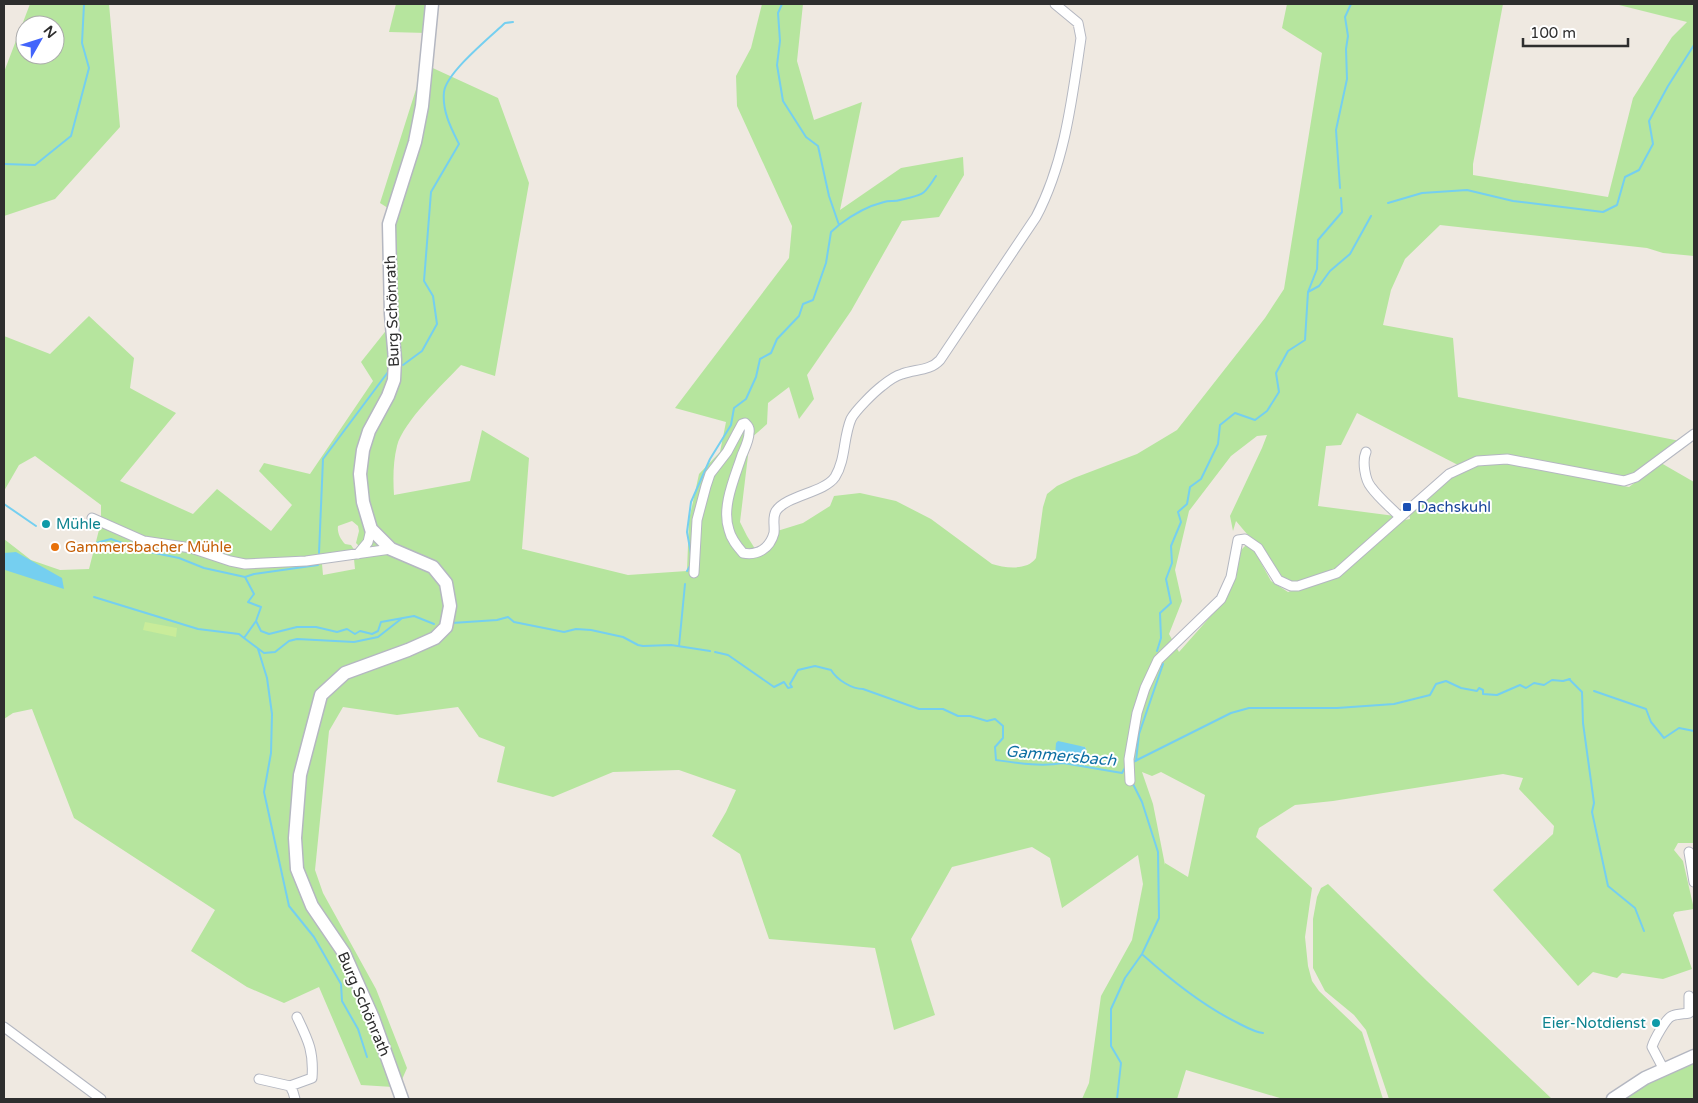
<svg xmlns="http://www.w3.org/2000/svg" width="1698" height="1103" font-family="'Varela Round',sans-serif">
<style>
.green{fill:#b6e59e;fill-rule:evenodd}
.pitch{fill:#c9ec9a}
.water{fill:#75cff0}
.lines{fill:none;stroke-linecap:round;stroke-linejoin:round}
.stream{stroke:#75cff0;stroke-width:2}
.street-casing{stroke:#b4b7c1;stroke-width:11}
.secondary-casing{stroke:#b4b7c1;stroke-width:15}
.street{stroke:#fff;stroke-width:9}
.secondary{stroke:#fff;stroke-width:12}
.transit-dot{fill:#1a4fb4;stroke:#fff;stroke-width:2}
.culture-dot{fill:#0f9aa8;stroke:#fff;stroke-width:2}
.food-dot{fill:#e8710a;stroke:#fff;stroke-width:2}
.labels{text-anchor:middle;stroke-width:4;stroke-linejoin:round;paint-order:stroke}
.street-label{font-size:15px;fill:#2e2e2e;stroke:#fff}
.transit-label{font-size:15px;fill:#164399;stroke:#fff;text-anchor:start}
.culture-label{font-size:15px;fill:#0d838f;stroke:#fff;text-anchor:start}
.food-label{font-size:15px;fill:#c56008;stroke:#fff;text-anchor:start}
.water-label{font-size:16px;font-style:italic;fill:#0d6fa3;stroke:#fff}
</style>
<rect width="100%" height="100%" fill="#efe9e1"/>
<path class="green" d="M 30,4 L 109,4 L 120,127 L 55,199 L 4,216 L 4,72 ZM 25,25 L 55,25 L 55,55 L 25,55 Z
M 396,4 L 429,4 L 427,33 L 389,32 Z
M 762,4 L 803,4 L 797,61 L 814,120 L 862,102 L 840,210 L 901,168 L 963,157 L 964,175 L 939,217 L 902,221 L 851,311 L 807,375 L 814,399 L 799,419 L 789,387 L 768,403 L 767,424 L 750,439 L 740,522 L 747,536 L 757,552 L 774,532 L 803,523 L 830,506 L 834,496 L 860,493 L 896,501 L 931,519 L 992,564 C 1005,568 1027,571 1036,558 L 1043,507 L 1047,494 L 1057,486 L 1074,478 L 1137,454 L 1177,430 L 1265,318 L 1284,289 L 1322,53 L 1282,28 L 1287,4 L 1503,4 L 1473,164 L 1473,175 L 1608,197 L 1633,98 L 1672,37 L 1687,22 L 1615,4 L 1694,4 L 1694,256 L 1663,253 L 1647,248 L 1440,225 L 1405,259 L 1391,290 L 1383,325 L 1453,338 L 1458,397 L 1680,441 L 1633,475 L 1621,477 L 1506,455 L 1476,457 L 1458,465 L 1357,413 L 1341,445 L 1326,446 L 1318,506 L 1395,516 L 1334,570 L 1302,581 L 1290,582 L 1277,574 L 1261,545 L 1247,534 L 1236,521 L 1233,531 L 1230,516 L 1262,448 L 1267,435 L 1257,436 L 1231,456 L 1189,511 L 1175,570 L 1182,601 L 1169,634 L 1179,652 L 1225,600 L 1236,578 L 1241,550 L 1247,544 L 1254,550 L 1271,581 L 1288,592 L 1337,577 L 1400,521 L 1410,519 L 1409,513 L 1452,477 L 1477,465 L 1507,462 L 1629,487 L 1661,463 L 1694,482 L 1694,843 L 1678,843 L 1674,850 L 1683,861 L 1694,909 L 1675,912 L 1673,915 L 1692,969 L 1663,979 L 1622,973 L 1617,978 L 1593,972 L 1578,986 L 1493,890 L 1553,834 L 1554,826 L 1519,789 L 1523,778 L 1503,774 L 1333,801 L 1295,805 L 1259,828 L 1256,837 L 1312,888 L 1305,937 L 1308,966 L 1312,981 L 1319,991 L 1362,1032 L 1383,1099 L 1283,1099 L 1186,1070 L 1177,1099 L 1082,1099 L 1089,1083 L 1101,996 L 1132,940 L 1143,884 L 1138,855 L 1062,908 L 1050,858 L 1032,847 L 952,867 L 911,939 L 935,1015 L 894,1030 L 875,948 L 769,939 L 740,854 L 712,836 L 726,812 L 736,790 L 679,770 L 613,772 L 553,797 L 497,782 L 505,747 L 479,737 L 458,707 L 397,715 L 343,707 L 329,731 L 315,870 L 323,893 L 376,989 L 407,1068 L 400,1084 L 393,1087 L 361,1085 L 319,987 L 284,1003 L 247,987 L 191,951 L 215,910 L 74,818 L 32,709 L 13,713 L 4,719 L 4,539 L 31,560 L 60,570 L 89,569 L 101,522 L 101,505 L 35,456 L 19,465 L 4,491 L 4,336 L 50,354 L 89,316 L 134,358 L 130,388 L 176,413 L 120,481 L 193,514 L 217,489 L 271,531 L 292,505 L 259,471 L 264,463 L 310,474 L 373,381 L 361,362 L 396,318 L 393,226 L 399,215 L 380,203 L 424,64 L 498,98 L 529,183 L 495,376 L 461,365 C 443,384 403,422 397,446 C 393,462 393,479 394,495 L 470,481 L 482,430 L 529,458 L 522,549 L 628,575 L 687,571 L 689,520 L 699,474 L 720,452 L 726,422 L 675,408 L 789,258 L 792,226 L 737,106 L 736,76 L 751,48 ZM 352,521 L 358,526 L 359,531 L 356,543 L 361,548 L 355,551 L 351,545 L 345,544 C 340,539 337,532 338,526 ZM 334,559 L 336,561 L 354,559 L 355,569 L 323,575 L 322,564 L 325,563 L 324,561 ZM 1056,743 L 1085,747 L 1086,749 L 1082,758 L 1056,756 ZM 1142,772 L 1152,776 L 1161,772 L 1205,795 L 1188,877 L 1165,863 L 1165,865 L 1153,804 Z
M 1328,884 L 1427,981 L 1552,1099 L 1389,1099 L 1366,1030 L 1354,1015 L 1325,991 L 1313,968 L 1313,919 L 1317,897 L 1321,888 Z
M 1694,1062 L 1694,1099 L 1624,1099 L 1651,1080 Z"/>
<path class="pitch" d="M 145,622 L 177,628 L 176,637 L 143,630 Z"/>
<path class="water" d="M 16,552 L 62,578 L 64,589 L 5,570 L 4,553 Z
M 1058,741 L 1085,747 L 1086,749 L 1082,758 L 1059,759 L 1055,756 L 1056,743 Z"/>
<g class="lines">
<path class="stream" d="M 4,164 L 35,165 L 71,136 L 89,68 L 82,43 L 84,4
M 1340,188 L 1336,130 L 1347,79 L 1346,49 L 1348,36 L 1345,17 L 1351,4
M 1388,203 L 1422,193 L 1467,190 L 1513,201 L 1603,212 L 1617,205 L 1625,177 L 1639,170 L 1653,144 L 1649,121 L 1668,86 L 1694,45
M 839,225 C 852,215 868,206 884,202 C 889,200 895,202 900,200 C 923,194 922,198 936,176
M 1308,292 L 1317,269 L 1318,240 L 1342,212 L 1341,198
M 403,365 L 422,351 L 437,324 L 433,296 L 424,281 L 431,192 L 459,144 C 451,128 442,111 444,92 C 446,73 490,37 505,23 L 513,22
M 4,504 L 36,526
M 78,548 L 111,539 L 145,551 L 179,558 L 204,568 L 245,577 L 254,594 L 248,602 L 261,607 L 256,621 L 261,631 L 269,634 L 297,627 L 316,627 L 337,632 L 347,629 L 355,634 L 360,631 L 372,634 L 378,631 L 381,622 L 414,616 L 434,624
M 319,553 L 323,459 L 388,372
M 691,554 L 687,532 L 691,502 L 710,459 L 731,425 L 734,408 L 746,399 L 756,377 L 760,359 L 771,353 L 777,339 L 799,316 L 803,304 L 813,300 L 826,263 L 831,232 L 839,225 L 829,196 L 818,146 L 806,137 L 783,101 L 777,65 L 780,41 L 778,13 L 782,4
M 687,571 L 690,566
M 245,577 L 254,574 L 318,565
M 94,597 L 198,629 L 239,634 L 244,638
M 256,621 L 244,638 L 264,653 L 275,652 L 289,641 L 297,639 L 354,642 L 378,637 L 401,619
M 452,623 L 497,620 L 508,617 L 514,622 L 564,632 L 576,629 L 591,630 L 623,637 L 638,645 L 643,646 L 671,645 L 710,651
M 679,646 L 685,584
M 258,649 L 267,678 L 272,714 L 271,753 L 264,792 L 289,906 L 314,937 L 341,984 L 342,1001 L 358,1029 L 367,1057
M 1157,651 L 1161,638 L 1160,613 L 1171,603 L 1166,579 L 1172,563 L 1171,546 L 1181,522 L 1178,512 L 1187,504 L 1190,487 L 1201,479 L 1218,444 L 1220,425 L 1235,413 L 1255,420 L 1267,411 L 1279,392 L 1276,373 L 1288,351 L 1305,340 L 1308,292 L 1319,286 L 1330,271 L 1350,254 L 1371,216
M 715,652 L 728,655 L 774,687 L 784,682 L 788,688 L 792,687 L 790,684 L 798,670 L 815,666 L 831,670 C 837,680 852,689 863,689 L 919,709 L 943,709 L 958,716 L 970,716 L 987,721 L 995,719 L 1003,726 L 1003,738 L 995,747 L 996,760 C 1017,763 1041,767 1063,763 L 1122,773 L 1126,766
M 1569,679 L 1582,692 L 1583,723 L 1594,803 L 1592,812 L 1608,886 L 1635,908 L 1644,931
M 1594,691 L 1646,709 L 1651,722 L 1664,738 L 1679,728 L 1694,731
M 1136,761 L 1139,734 L 1163,664
M 1133,762 L 1231,713 L 1249,708 L 1337,708 L 1394,704 L 1430,695 L 1436,684 L 1446,681 L 1461,688 L 1477,691 L 1479,688 L 1483,690 L 1483,694 L 1497,695 L 1520,685 L 1526,688 L 1534,683 L 1544,685 L 1552,680 L 1563,681 L 1570,679
M 1143,955 C 1172,981 1203,1006 1238,1023 C 1246,1027 1254,1032 1263,1033
M 1117,1099 L 1121,1063 L 1111,1046 L 1111,1009 L 1125,978 L 1142,954 L 1159,918 L 1158,852 L 1142,802 L 1133,784"/>
<defs>
<path id="street" d="M 1366,452 C 1362,461 1365,480 1371,487 C 1379,498 1390,507 1400,517
M 92,518 L 144,541 L 191,548 L 230,561 L 245,564 L 306,561 L 391,549
M 358,554 L 368,542 L 371,529
M 694,573 L 697,520 L 706,486 L 710,474 L 727,452 L 742,424 L 745,423 C 748,426 750,428 749,433 C 749,440 745,448 742,455 C 735,477 721,507 729,530 C 731,539 737,546 743,553 C 758,556 770,548 774,533 C 775,525 772,518 776,511 C 787,495 824,493 835,477 C 846,459 843,438 851,419 C 855,411 874,392 882,386 C 888,381 895,376 902,374 C 915,369 930,371 940,360 L 1036,217 C 1065,162 1072,99 1081,38 L 1078,23 L 1055,4
M 1130,781 L 1129,759 L 1137,713 L 1145,688 L 1158,660 L 1221,599 L 1231,577 L 1238,540 L 1245,539 L 1258,548 L 1278,580 L 1291,586 L 1298,586 L 1337,573 L 1449,474 L 1477,461 L 1507,459 L 1624,481 L 1636,477 L 1694,434
M 1689,852 L 1694,882
M 4,1027 L 101,1099
M 1663,1068 L 1652,1047 C 1654,1040 1666,1018 1672,1016 C 1677,1014 1684,1014 1689,1013 L 1689,996
M 259,1079 L 290,1086 L 312,1078 C 314,1051 308,1040 297,1017
M 290,1086 L 293,1092 L 295,1099"/>
<path id="secondary" d="M 402,1099 L 373,1018 L 344,953 L 312,906 L 297,869 L 295,838 L 300,775 L 321,695 L 345,673 L 408,650 L 435,638 L 446,627 L 450,606 L 446,583 L 433,567 L 391,549 L 371,529 L 363,502 L 360,474 L 363,450 L 369,431 L 388,396 L 394,380 L 395,360 L 391,314 L 389,224 L 415,142 L 422,106 L 432,4
M 1613,1099 L 1645,1078 L 1694,1056"/>
</defs>
<use href="#street" class="street-casing"/>
<use href="#secondary" class="secondary-casing"/>
<use href="#street" class="street"/>
<use href="#secondary" class="secondary"/>
</g>
<rect class="transit-dot" x="1402" y="502" width="10" height="10" rx="2.5"/>
<g class="culture-dot">
<circle cx="46" cy="524" r="5"/>
<circle cx="1656" cy="1023" r="5"/>
</g>
<circle class="food-dot" cx="55" cy="547" r="5"/>
<g class="labels">
<g class="street-label">
<text transform="translate(392 311) rotate(-92)" y="5">Burg Schönrath</text>
<text transform="translate(364 1004) rotate(67)" y="5">Burg Schönrath</text>
</g>
<g class="transit-label">
<text x="1417" y="512">Dachskuhl</text>
</g>
<g class="culture-label">
<text x="56" y="529">Mühle</text>
<text x="1646" y="1028" text-anchor="end">Eier-Notdienst</text>
</g>
<g class="food-label">
<text x="65" y="552">Gammersbacher Mühle</text>
</g>
<g class="water-label">
<text transform="translate(1061 755) rotate(5)" y="6">Gammersbach</text>
</g>
</g>
<rect width="1698" height="1103" fill="none" stroke="#2e2e2e" stroke-width="10"/>
<g transform="translate(40 40) rotate(51)"><circle r="24" fill="#ffffff" stroke="#ababab"/>
<path d="M0-4L9 19L0 12L-9 19Z" fill="#4264fb"/>
<text y="-8" font-size="14" font-weight="bold" text-anchor="middle" fill="#2e2e2e">N</text>
</g>
<path d="M1523 38v8h105v-8" fill="none" stroke="#2e2e2e" stroke-width="2.5"/>
<text x="1530" y="38" font-size="15" fill="#2e2e2e" stroke="#ffffff" stroke-width="4" paint-order="stroke">100 m</text>
</svg>
